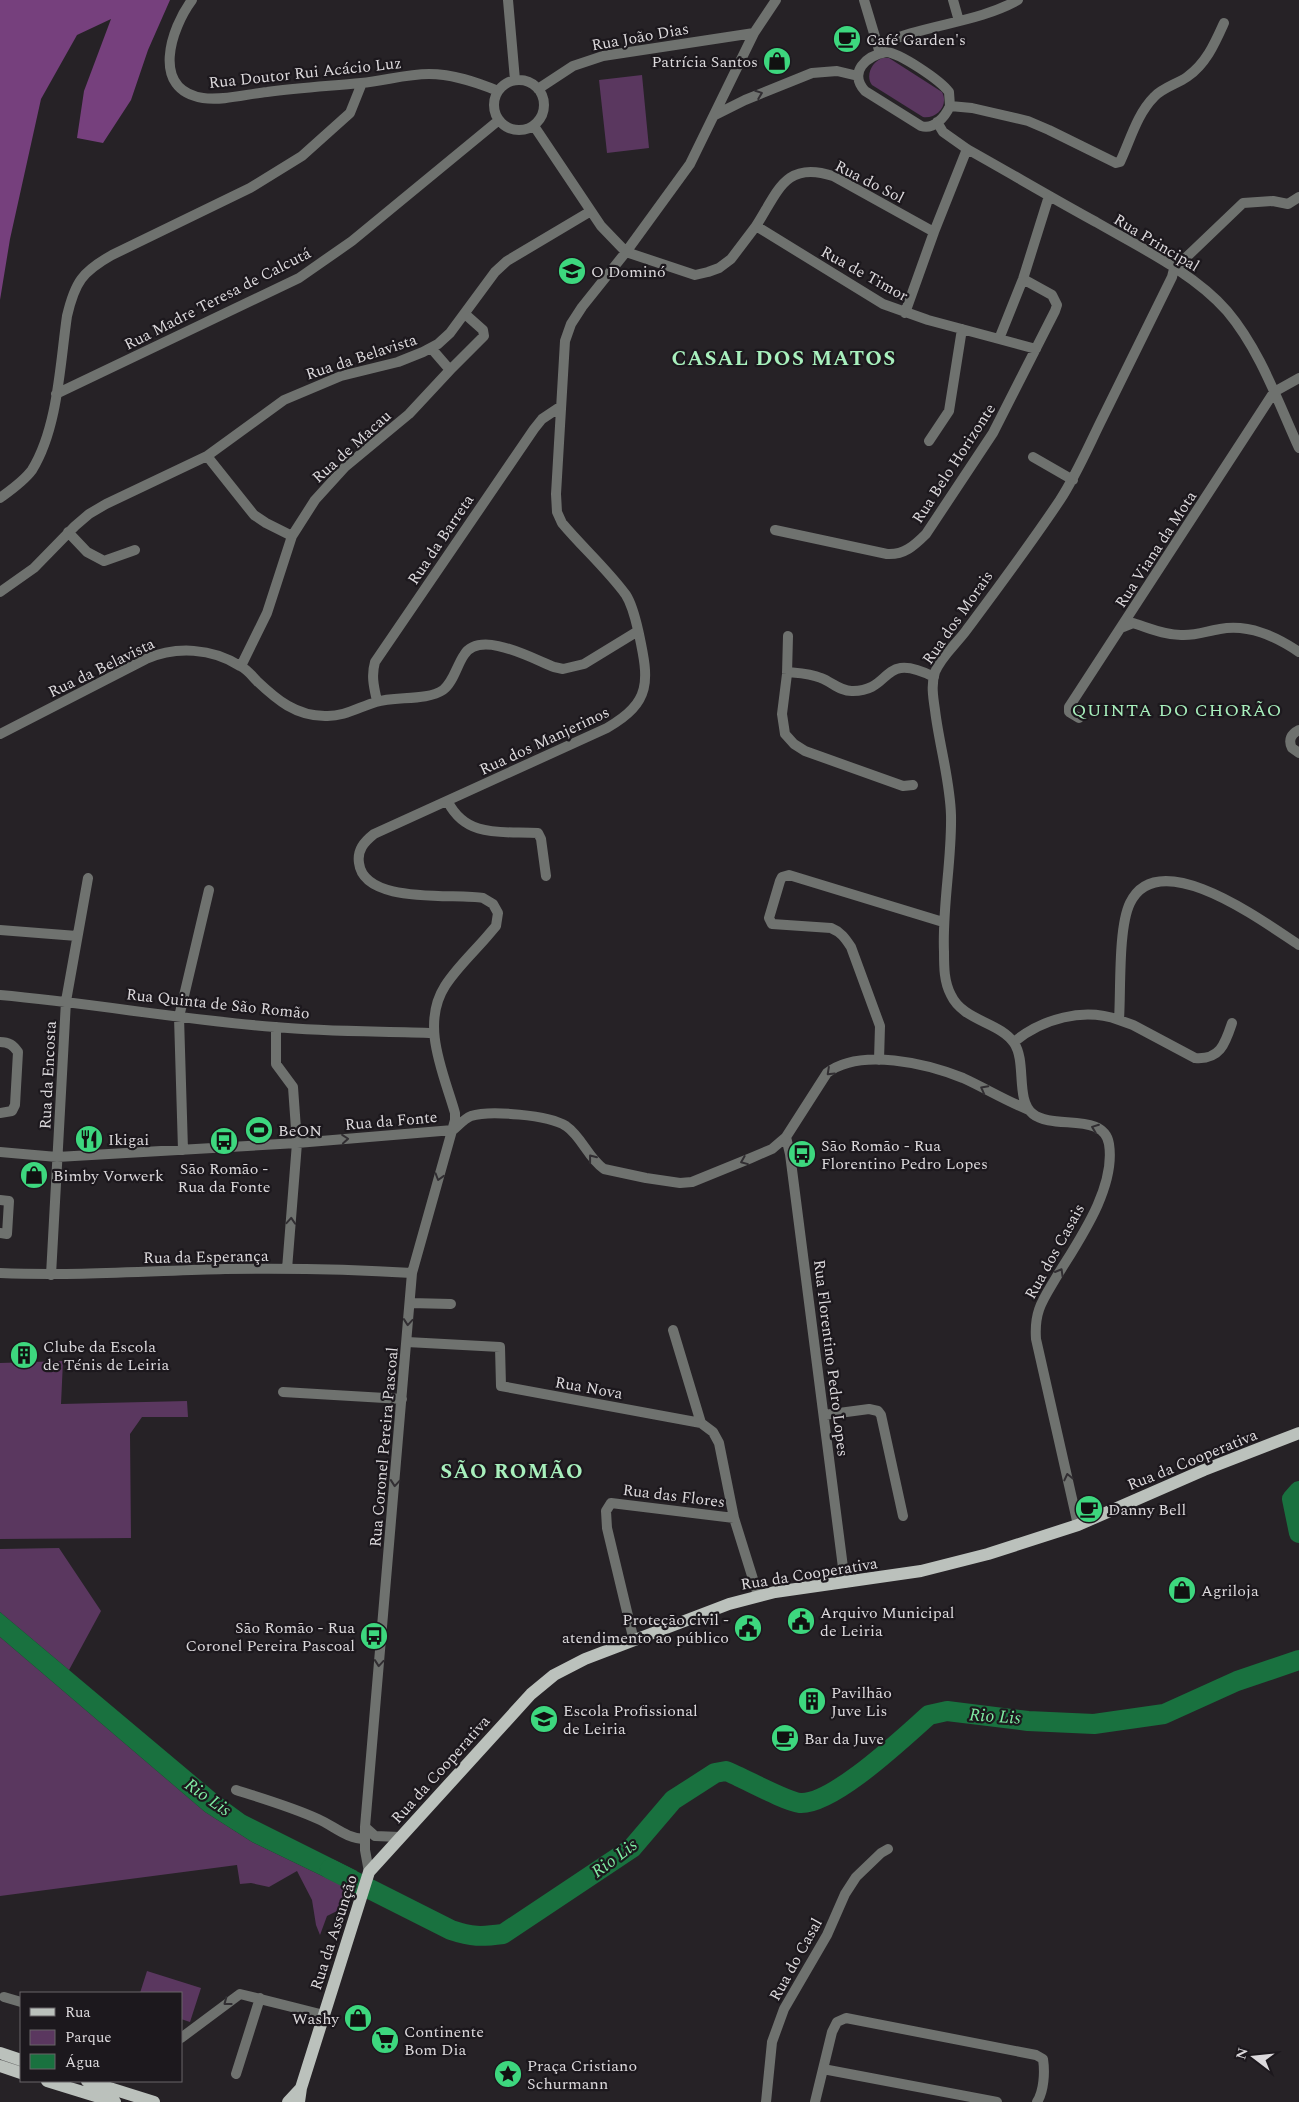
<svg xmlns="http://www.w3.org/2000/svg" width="1299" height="2102" font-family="Spectral,serif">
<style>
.green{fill:#5a375f}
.forest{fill:#76407d}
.water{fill:#19713f}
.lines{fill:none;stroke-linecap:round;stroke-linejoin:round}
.river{stroke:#19713f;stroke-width:20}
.minor{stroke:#6f726f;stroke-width:10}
.major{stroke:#bbc1bc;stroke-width:12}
.oneway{stroke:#312e32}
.labels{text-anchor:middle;stroke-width:4.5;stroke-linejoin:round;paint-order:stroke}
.street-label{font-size:16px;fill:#dcd9dc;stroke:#1c181d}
.poi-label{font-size:16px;fill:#dcd9dc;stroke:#1c181d;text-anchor:start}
.neighbourhood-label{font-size:18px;letter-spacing:1px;fill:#a8f0bd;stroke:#1c181d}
.water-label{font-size:18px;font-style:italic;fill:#7feba3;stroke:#1c181d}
.district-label{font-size:21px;font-weight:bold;letter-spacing:1px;fill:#a8f0bd;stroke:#1c181d}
</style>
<rect width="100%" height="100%" fill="#262226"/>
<path class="green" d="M 883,58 L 889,58 L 942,92 C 949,105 937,119 923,117 L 872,85 C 865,76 872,61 883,58 Z
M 642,75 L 649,148 L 607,153 L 599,80 Z
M 63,1361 L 61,1404 L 187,1401 L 188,1417 L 142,1417 L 130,1434 L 131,1538 L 0,1539 L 0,1363 Z
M 59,1548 L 101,1611 L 69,1670 L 0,1612 L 0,1549 Z
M 0,1637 L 205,1812 L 252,1842 L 349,1889 L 345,1907 L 327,1916 L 320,1935 L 316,1925 L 312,1900 L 297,1871 L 269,1887 L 251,1883 L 240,1884 L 237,1865 L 0,1896 Z
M 147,1971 L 201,1988 L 190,2022 L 181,2019 L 181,1993 L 140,1993 Z"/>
<path class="forest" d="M 0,0 L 170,0 L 148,50 L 131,100 L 103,143 L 77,138 L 84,91 L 111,19 L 77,35 L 41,99 L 10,239 L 0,300 Z"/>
<path class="water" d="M 0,1612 L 219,1796 L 245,1815 L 357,1871 L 349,1889 L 252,1842 L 205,1812 L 0,1637 Z"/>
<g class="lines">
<path class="river" d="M 1299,1491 L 1292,1499 L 1299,1533
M 330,1869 L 451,1930 C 472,1937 481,1937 503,1934 L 632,1848 L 673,1800 L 715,1773 L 726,1771 C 744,1778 784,1801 800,1803 C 833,1805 904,1737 929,1715 L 947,1711 L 1028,1721 L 1094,1724 L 1164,1714 L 1237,1681 L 1299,1660"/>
<path class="minor" d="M 192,0 C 171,28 150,90 203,98 C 223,101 247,94 267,92 C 299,88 330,86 361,83 C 384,81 406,74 429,74 C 453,74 476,82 498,91
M 508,0 L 515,80
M 864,0 L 879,50
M 953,0 L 959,21
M 878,46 C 922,24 975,24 1018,0
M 886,52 C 900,53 940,80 949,92 L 950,106 C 945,117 934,130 921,126 L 865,91 C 848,72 866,56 886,52 Z
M494 105a25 25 0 1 1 50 0a25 25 0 1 1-50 0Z
M 538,89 L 573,66 L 603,56 L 754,33
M 950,106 L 972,108 L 1028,121 L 1049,130 L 1116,163 L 1120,162 C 1130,141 1137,114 1154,97 C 1162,88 1177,84 1187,77 C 1206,64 1215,43 1224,23
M 715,115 L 745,100 L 812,73 L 837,71 L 858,76
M 937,122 L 943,132 L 967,149 C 1010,173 1052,198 1096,222 C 1139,247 1194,273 1227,311 C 1260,350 1278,402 1299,448
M 534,126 L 601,226 L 626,252 L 695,275 L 708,272 L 719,268 L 731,259 L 756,226 L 883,304 L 928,320 L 999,339 L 1023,279 L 1049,196
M 756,226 C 778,192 785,160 833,176 L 934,232
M 1174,269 L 1243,203 L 1273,201 L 1288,204 L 1299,197
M 905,313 L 934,232 L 967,149
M 999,339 L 1036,349
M 450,370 L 484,336 L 483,330 L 465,314
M 56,394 L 299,278 L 352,241 L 499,120
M 929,441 L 949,411 L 962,329
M 207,456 L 254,515 L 266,523 L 292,536
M 1033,457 L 1073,480
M 0,498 C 11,490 24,481 32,470 C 58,428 60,364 67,316 C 75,282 82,272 112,255 L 250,188 L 302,156 L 350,113 L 362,83
M 775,530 L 887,554 C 904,555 914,546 926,534 L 993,433 L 1055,311 L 1057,305 L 1052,295 L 1023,279
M 68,532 L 87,552 L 104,561 L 135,550
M 0,592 L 34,568 L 75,526 L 89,514 L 106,504 L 207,456 L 284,400 L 341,376 L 398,362 L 423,352 L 438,344 L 450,333 L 495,272 L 507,261 L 591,211
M 1123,627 L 1133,623 C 1149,628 1164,635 1181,635 C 1195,636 1207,631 1220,629 C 1249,624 1275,636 1299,652
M 788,636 L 787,674 L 782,714 L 785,734 L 794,744 L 805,751 L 903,786 L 913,785
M 241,666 L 267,613 L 292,536 L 315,500 L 345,467 L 409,414 L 450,370 L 431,348
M 787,672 C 799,673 810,673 821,678 C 832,682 841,692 853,691 C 893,691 880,650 934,677
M 377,701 C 374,687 371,676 375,662 L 534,429 L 542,419 L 560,407
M 1079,718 L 1069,712 L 1069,707 L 1274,392 L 1299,378
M 1299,730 C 1291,734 1288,740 1292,748 L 1299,753
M 0,734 L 146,659 C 176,646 212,648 240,666 C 247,669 252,676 257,681 C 277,700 296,716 325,716 C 344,717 359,707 376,702 C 395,696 427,701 443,690 C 453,683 457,665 464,655 C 480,629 533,659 554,667 L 563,669 L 584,664 L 638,631
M 448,802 C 467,839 503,831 538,833 L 541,839 L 546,876
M 0,930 L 77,936
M 0,995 C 92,1003 183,1020 275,1027 C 328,1032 381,1031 434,1033
M 1119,1020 L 1133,1025 L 1195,1058 C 1220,1060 1225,1044 1232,1023
M 276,1027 L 276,1064 L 293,1087 L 297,1143 L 287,1269
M 0,1042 C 9,1042 13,1045 18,1052 L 15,1105 L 12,1111 L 0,1113
M 1014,1042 C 1042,1019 1083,1007 1119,1020 C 1121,990 1118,928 1130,903 C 1159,843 1265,923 1299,945
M 879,1060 L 880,1026 L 851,947 C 845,938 841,932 831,928 L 772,924 L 769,918 L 780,881 L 782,877 L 789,875 L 943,922
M 786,1137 L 790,1154 L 845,1583
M 183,1150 L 179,1017 L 209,890
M 0,1152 L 57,1157 L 297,1143 L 453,1130 C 459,1125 464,1119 471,1116 C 490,1110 549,1115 566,1126 C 582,1137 588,1158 604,1169 L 646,1178 L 680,1183 L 692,1182 L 751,1158 L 772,1149 L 786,1137 L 827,1073 C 860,1047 928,1064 963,1078 C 985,1088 1006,1101 1029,1110
M 0,1200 L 9,1201 L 7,1234 L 0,1233
M 0,1273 C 75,1276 150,1271 225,1269 C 287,1268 350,1269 412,1273
M 51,1275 L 66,1001 L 88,878
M 410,1303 L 451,1304
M 673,1330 L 701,1423
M 407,1342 L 500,1347 L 501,1386 L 701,1423 L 713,1432 L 719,1443 L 734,1518
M 283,1392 L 402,1399
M 824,1415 L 869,1409 L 878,1411 L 881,1415 L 903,1516
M 1078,1525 L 1036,1339 C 1034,1310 1043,1300 1057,1276 C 1079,1240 1116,1188 1109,1144 C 1104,1112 1053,1130 1033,1114 C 1015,1100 1027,1062 1014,1043 C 1000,1022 963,1021 951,995 C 944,982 944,967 944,952 C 942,906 952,861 951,815 C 950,780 939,744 935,710 C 933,697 931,684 935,672 C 941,657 955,645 965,632 C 997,589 1030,545 1060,500 C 1077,474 1089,445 1103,417 C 1126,370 1149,324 1172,277 L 1174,269
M 634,1641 L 607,1528 L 606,1511 L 611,1503 L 734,1518 L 758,1595
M 236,1790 C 264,1799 292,1807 318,1819 C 334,1826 347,1839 365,1839
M 365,1827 L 375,1836 L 400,1837
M 369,1872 L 365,1850 L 365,1827 L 412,1273 L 455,1120 L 455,1113 C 444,1074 420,1025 445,986 C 457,967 476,950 490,933 L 496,926 L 498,913 L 493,904 L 483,898 C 454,893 364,905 359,863 C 357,850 364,842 374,834 L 607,728 C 652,702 649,681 639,634 C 636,621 633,606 626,595 C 607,569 582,547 562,523 L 557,512 L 556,494 L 565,341 L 571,324 L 582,307 L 626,252 L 690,164 L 754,33 L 776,0
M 4,1997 L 21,2002
M 181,2038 L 240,1994 L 324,2015
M 823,2069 L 997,2102
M 236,2074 L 260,1998
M 766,2102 L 772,2042 L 784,2009 L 827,1935 L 845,1894 L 856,1877 L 881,1853 L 888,1849
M 815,2102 L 832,2032 L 837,2022 L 846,2018 L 1036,2055 L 1043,2059 C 1045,2072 1044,2091 1037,2102"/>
<path class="major" d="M 0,2053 L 21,2060
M 0,2066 L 21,2073
M 47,2081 L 115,2102
M 87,2081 L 154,2102
M 288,2102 L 301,2088
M 299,2102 L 301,2088 L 369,1872 L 531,1694 L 554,1675 L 585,1659 L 729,1604 L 775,1592 L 921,1571 L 988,1554 L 1078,1525 L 1204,1470 L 1299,1433"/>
</g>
<defs><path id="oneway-chevron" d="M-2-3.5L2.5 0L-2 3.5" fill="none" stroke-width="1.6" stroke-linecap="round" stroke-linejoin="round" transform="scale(1.25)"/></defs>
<g class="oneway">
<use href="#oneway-chevron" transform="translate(759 94) rotate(-21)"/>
<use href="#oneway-chevron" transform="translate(830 1072) rotate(137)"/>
<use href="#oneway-chevron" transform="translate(984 1089) rotate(-152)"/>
<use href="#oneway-chevron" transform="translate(1095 1128) rotate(-159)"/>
<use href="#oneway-chevron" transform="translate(345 1139) rotate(-5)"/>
<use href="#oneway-chevron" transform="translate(592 1158) rotate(-128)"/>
<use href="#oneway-chevron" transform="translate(744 1161) rotate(158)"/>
<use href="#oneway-chevron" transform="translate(439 1177) rotate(107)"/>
<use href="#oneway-chevron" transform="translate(291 1221) rotate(-86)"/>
<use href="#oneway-chevron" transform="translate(1060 1272) rotate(-60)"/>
<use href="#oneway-chevron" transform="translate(408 1322) rotate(95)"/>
<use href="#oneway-chevron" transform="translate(1068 1477) rotate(-103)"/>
<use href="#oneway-chevron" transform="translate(395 1483) rotate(95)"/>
<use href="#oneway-chevron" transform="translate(379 1663) rotate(95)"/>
<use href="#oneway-chevron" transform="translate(227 2002) rotate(143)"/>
</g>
<defs>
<symbol id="cafe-disc" viewBox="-11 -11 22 22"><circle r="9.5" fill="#3dd77e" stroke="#1c181d"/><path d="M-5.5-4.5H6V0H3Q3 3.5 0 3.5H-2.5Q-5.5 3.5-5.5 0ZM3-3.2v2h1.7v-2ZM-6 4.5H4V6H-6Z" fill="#111"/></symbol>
<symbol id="shop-disc" viewBox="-11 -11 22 22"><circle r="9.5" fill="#3dd77e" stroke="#1c181d"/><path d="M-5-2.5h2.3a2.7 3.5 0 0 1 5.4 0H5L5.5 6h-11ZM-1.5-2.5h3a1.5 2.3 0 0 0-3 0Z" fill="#111"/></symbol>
<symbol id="school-disc" viewBox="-11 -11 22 22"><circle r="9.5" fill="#3dd77e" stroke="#1c181d"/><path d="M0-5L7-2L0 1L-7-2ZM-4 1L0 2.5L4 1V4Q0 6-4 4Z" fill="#111"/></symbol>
<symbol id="stadium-disc" viewBox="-11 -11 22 22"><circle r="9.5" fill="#3dd77e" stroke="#1c181d"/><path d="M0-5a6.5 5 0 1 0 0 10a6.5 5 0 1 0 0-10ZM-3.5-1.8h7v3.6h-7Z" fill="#111"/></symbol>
<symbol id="restaurant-disc" viewBox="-11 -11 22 22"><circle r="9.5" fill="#3dd77e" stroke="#1c181d"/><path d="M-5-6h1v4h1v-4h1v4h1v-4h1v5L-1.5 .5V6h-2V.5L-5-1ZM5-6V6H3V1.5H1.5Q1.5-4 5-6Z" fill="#111"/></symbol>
<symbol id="bus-disc" viewBox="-11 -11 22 22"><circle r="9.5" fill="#3dd77e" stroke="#1c181d"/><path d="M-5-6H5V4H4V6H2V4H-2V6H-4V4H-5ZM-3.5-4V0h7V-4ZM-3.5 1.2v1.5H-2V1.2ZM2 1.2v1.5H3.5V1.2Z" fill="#111"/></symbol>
<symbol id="building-disc" viewBox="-11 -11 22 22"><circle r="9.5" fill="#3dd77e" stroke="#1c181d"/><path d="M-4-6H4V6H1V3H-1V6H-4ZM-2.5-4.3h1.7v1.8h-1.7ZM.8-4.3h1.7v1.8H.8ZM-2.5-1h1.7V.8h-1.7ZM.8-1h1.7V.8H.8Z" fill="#111"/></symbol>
<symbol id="civic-disc" viewBox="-11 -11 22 22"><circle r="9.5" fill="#3dd77e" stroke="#1c181d"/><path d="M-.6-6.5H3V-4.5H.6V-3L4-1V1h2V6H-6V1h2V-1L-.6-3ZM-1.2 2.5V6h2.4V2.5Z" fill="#111"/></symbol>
<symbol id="supermarket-disc" viewBox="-11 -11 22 22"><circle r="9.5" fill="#3dd77e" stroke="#1c181d"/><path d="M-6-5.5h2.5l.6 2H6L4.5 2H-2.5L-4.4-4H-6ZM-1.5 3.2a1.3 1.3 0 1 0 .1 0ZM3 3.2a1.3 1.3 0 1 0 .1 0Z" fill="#111"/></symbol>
<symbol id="sight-disc" viewBox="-11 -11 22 22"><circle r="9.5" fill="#3dd77e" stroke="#1c181d"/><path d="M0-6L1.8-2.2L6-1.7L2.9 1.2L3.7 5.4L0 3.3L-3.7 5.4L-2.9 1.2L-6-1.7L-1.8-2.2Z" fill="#111"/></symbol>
</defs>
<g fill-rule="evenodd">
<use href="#cafe-disc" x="831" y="23" width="32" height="32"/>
<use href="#shop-disc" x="761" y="45" width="32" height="32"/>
<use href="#school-disc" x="556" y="255" width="32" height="32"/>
<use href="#stadium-disc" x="243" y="1114" width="32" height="32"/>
<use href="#restaurant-disc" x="73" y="1123" width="32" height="32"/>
<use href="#bus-disc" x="208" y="1125" width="32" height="32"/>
<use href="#bus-disc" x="786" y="1138" width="32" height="32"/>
<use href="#shop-disc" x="18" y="1159" width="32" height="32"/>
<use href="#building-disc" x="8" y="1339" width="32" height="32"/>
<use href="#cafe-disc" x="1073" y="1493" width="32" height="32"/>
<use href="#shop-disc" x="1166" y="1574" width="32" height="32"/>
<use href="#civic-disc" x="785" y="1605" width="32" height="32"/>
<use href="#civic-disc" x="732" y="1612" width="32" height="32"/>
<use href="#bus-disc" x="358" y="1620" width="32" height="32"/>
<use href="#building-disc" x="796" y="1685" width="32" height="32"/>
<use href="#school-disc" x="528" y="1703" width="32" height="32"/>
<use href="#cafe-disc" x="769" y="1722" width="32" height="32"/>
<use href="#shop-disc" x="342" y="2002" width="32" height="32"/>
<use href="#supermarket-disc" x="369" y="2024" width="32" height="32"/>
<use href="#sight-disc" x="492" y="2058" width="32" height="32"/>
</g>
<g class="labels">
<g class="street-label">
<text transform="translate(640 36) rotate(-10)" y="6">Rua João Dias</text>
<text transform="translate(305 72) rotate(-6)" y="6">Rua Doutor Rui Acácio Luz</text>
<text transform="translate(870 181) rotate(27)" y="6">Rua do Sol</text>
<text transform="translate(1157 242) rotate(31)" y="6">Rua Principal</text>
<text transform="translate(865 273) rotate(29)" y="6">Rua de Timor</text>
<text transform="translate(217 298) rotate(-27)" y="6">Rua Madre Teresa de Calcutá</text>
<text transform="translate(361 356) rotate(-18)" y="6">Rua da Belavista</text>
<text transform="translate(351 446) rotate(-42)" y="6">Rua de Macau</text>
<text transform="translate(953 463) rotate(-57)" y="6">Rua Belo Horizonte</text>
<text transform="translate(440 539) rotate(-56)" y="6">Rua da Barreta</text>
<text transform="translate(1155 549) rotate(-57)" y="6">Rua Viana da Mota</text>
<text transform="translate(957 617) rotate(-55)" y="6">Rua dos Morais</text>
<text transform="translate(101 667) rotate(-26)" y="6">Rua da Belavista</text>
<text transform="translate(544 740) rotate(-25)" y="6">Rua dos Manjerinos</text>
<text transform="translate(218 1003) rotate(6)" y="6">Rua Quinta de São Romão</text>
<text transform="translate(47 1075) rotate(-87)" y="6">Rua da Encosta</text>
<text transform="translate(391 1120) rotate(-5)" y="6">Rua da Fonte</text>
<text transform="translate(1054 1251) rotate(-61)" y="6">Rua dos Casais</text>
<text transform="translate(206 1256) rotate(-1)" y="6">Rua da Esperança</text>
<text transform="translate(832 1358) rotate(83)" y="6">Rua Florentino Pedro Lopes</text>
<text transform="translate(589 1387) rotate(10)" y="6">Rua Nova</text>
<text transform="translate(383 1447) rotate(-85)" y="6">Rua Coronel Pereira Pascoal</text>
<text transform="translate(1192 1459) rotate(-22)" y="6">Rua da Cooperativa</text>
<text transform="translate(674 1495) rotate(7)" y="6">Rua das Flores</text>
<text transform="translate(809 1573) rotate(-9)" y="6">Rua da Cooperativa</text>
<text transform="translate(440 1769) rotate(-48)" y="6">Rua da Cooperativa</text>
<text transform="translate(333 1932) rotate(-72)" y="6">Rua da Assunção</text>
<text transform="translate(795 1959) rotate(-61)" y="6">Rua do Casal</text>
</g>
<g class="poi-label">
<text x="866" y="45">Café Garden's</text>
<text x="758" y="67" text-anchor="end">Patrícia Santos</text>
<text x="591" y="277">O Dominó</text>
<text x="278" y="1136">BeON</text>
<text x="108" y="1145">Ikigai</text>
<text x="821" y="1151">São Romão - Rua<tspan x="821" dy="18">Florentino Pedro Lopes</tspan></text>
<text x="224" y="1174" text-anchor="middle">São Romão -<tspan x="224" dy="18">Rua da Fonte</tspan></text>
<text x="53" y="1181">Bimby Vorwerk</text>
<text x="43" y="1352">Clube da Escola<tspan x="43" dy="18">de Ténis de Leiria</tspan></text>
<text x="1108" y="1515">Danny Bell</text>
<text x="1201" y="1596">Agriloja</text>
<text x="820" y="1618">Arquivo Municipal<tspan x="820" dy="18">de Leiria</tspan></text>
<text x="729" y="1625" text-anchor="end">Proteção civil -<tspan x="729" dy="18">atendimento ao público</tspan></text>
<text x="355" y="1633" text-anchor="end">São Romão - Rua<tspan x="355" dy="18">Coronel Pereira Pascoal</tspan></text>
<text x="831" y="1698">Pavilhão<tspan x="831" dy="18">Juve Lis</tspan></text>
<text x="563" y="1716">Escola Profissional<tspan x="563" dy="18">de Leiria</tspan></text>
<text x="804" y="1744">Bar da Juve</text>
<text x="339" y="2024" text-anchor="end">Washy</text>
<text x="404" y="2037">Continente<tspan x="404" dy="18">Bom Dia</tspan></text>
<text x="527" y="2071">Praça Cristiano<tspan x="527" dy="18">Schurmann</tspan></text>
</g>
<g class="neighbourhood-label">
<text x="1177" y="716">QUINTA DO CHORÃO</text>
</g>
<g class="water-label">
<text transform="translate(995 1716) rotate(4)" y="6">Rio Lis</text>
<text transform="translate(208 1797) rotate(35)" y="6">Rio Lis</text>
<text transform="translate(614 1858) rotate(-37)" y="6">Rio Lis</text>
</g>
<g class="district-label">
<text x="784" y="365">CASAL DOS MATOS</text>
<text x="512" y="1478">SÃO ROMÃO</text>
</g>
</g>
<rect x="20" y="1992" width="162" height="90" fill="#1c181d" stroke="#696569"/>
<rect x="30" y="2008" width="25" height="8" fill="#bbc1bc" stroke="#696569"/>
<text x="65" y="2017" font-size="15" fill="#dcd9dc">Rua</text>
<rect x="30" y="2030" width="25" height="15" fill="#5a375f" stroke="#696569"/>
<text x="65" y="2042" font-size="15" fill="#dcd9dc">Parque</text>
<rect x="30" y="2054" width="25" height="15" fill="#19713f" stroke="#696569"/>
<text x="65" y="2067" font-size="15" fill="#dcd9dc">Água</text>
<g transform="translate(1254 2057) rotate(286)" stroke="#1c181d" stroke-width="4" paint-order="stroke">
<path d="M0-4L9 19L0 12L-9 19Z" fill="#dcd9dc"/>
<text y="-8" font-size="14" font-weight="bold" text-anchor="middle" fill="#dcd9dc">N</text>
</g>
</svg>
